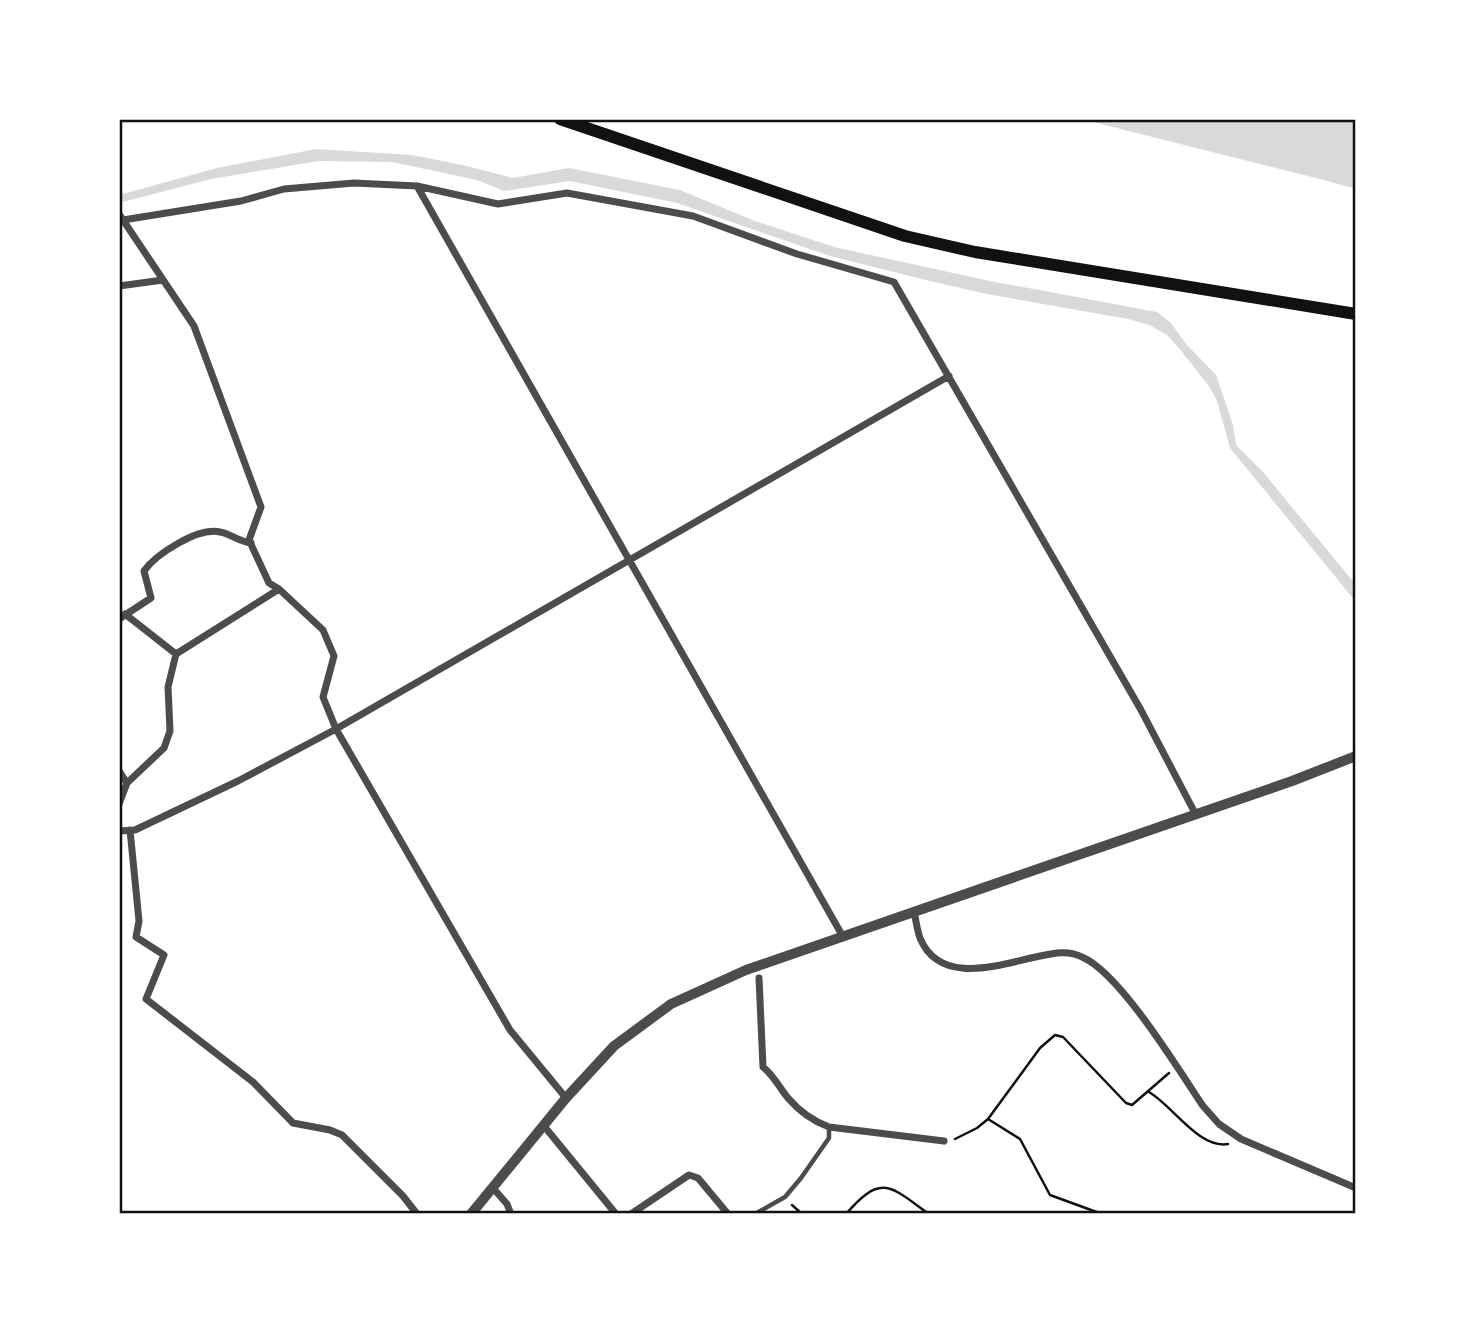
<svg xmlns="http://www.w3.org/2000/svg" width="1475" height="1333" font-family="'Nunito Sans',sans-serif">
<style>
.water{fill:#d9d9d9}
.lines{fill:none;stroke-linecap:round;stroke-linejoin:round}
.path{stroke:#111;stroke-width:2.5}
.service{stroke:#4c4c4c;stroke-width:4.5}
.minor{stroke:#4c4c4c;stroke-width:7}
.tertiary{stroke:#4c4c4c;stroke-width:10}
.secondary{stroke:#111;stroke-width:12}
.neatline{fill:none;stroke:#111;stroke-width:2.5}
</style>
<rect width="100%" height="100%" fill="#fff"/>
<path class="water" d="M 1081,119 L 1356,119 L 1356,189 L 1320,179 Z
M 316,149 L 412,155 L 467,166 L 513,178 L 569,168 L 680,190 L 755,221 L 834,247 L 990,281 L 1157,312 L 1171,323 L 1186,344 L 1216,375 L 1233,425 L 1236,445 L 1263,472 L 1356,585 L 1356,602 L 1230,448 L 1217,401 L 1209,386 L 1178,347 L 1167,335 L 1149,325 L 1128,319 L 987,294 L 930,281 L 830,256 L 677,203 L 570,181 L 504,191 L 477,180 L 392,162 L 319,161 L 211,179 L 119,203 L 119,195 L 217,168 Z"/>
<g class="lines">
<path class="path" d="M 1149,1092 C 1173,1106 1199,1149 1228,1144
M 988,1119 L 1020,1139 L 1050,1195 L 1102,1214
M 955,1139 L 977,1128 L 988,1119 L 1040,1048 L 1055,1035 L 1063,1037 L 1126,1103 L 1132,1105 L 1169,1073
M 792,1205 L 802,1214
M 846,1214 C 882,1172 891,1187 929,1214"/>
<path class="service" d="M 755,1214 L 785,1197 L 801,1178 L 829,1138 L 829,1127"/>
<path class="minor" d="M 417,186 L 842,935
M 119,214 L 194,326 L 261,507 L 249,540 L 269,583 L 279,589 L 323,630 L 334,656 L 323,697 L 336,729 L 510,1030 L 566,1098
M 123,220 L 241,201 L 284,189 L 354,183 L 417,186 L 498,204 L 567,193 L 693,216 L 797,254 L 894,282 L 1141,710 L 1196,815
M 119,286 L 163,280
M 125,614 L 176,654
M 119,619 L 151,598 L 144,571 C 156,554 198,527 220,532 C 231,534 238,541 251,543
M 119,771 L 127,783
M 119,804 L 127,783 L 164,748 L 170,731 L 168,687 L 176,654 L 279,589
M 130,830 L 139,921 L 136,937 L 164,955 L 146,999 L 253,1082 L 293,1123 L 330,1130 L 342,1135 L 403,1196 L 417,1214
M 119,831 L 135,830 L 238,781 L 336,729 L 949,376
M 914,912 C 916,920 917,930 920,938 C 940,987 1001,964 1040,956 C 1054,953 1069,950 1082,957 C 1120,973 1178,1069 1203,1106 L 1219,1124 L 1241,1139 L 1356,1188
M 759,978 L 763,1067 C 774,1076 779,1087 788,1098 C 799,1111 813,1121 829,1127 L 944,1141
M 544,1126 L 616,1214
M 493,1188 L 507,1204 L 511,1214
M 631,1214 L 689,1175 L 698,1178 L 728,1214"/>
<path class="tertiary" d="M 471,1214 L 566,1098 L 614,1046 L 671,1004 L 746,970 L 1292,781 L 1356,756"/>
<path class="secondary" d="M 560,119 L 905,236 L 975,252 L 1356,314"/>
</g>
<rect width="1475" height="1333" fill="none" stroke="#ffffff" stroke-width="242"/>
<rect x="121" y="121" width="1233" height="1091" class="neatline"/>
</svg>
